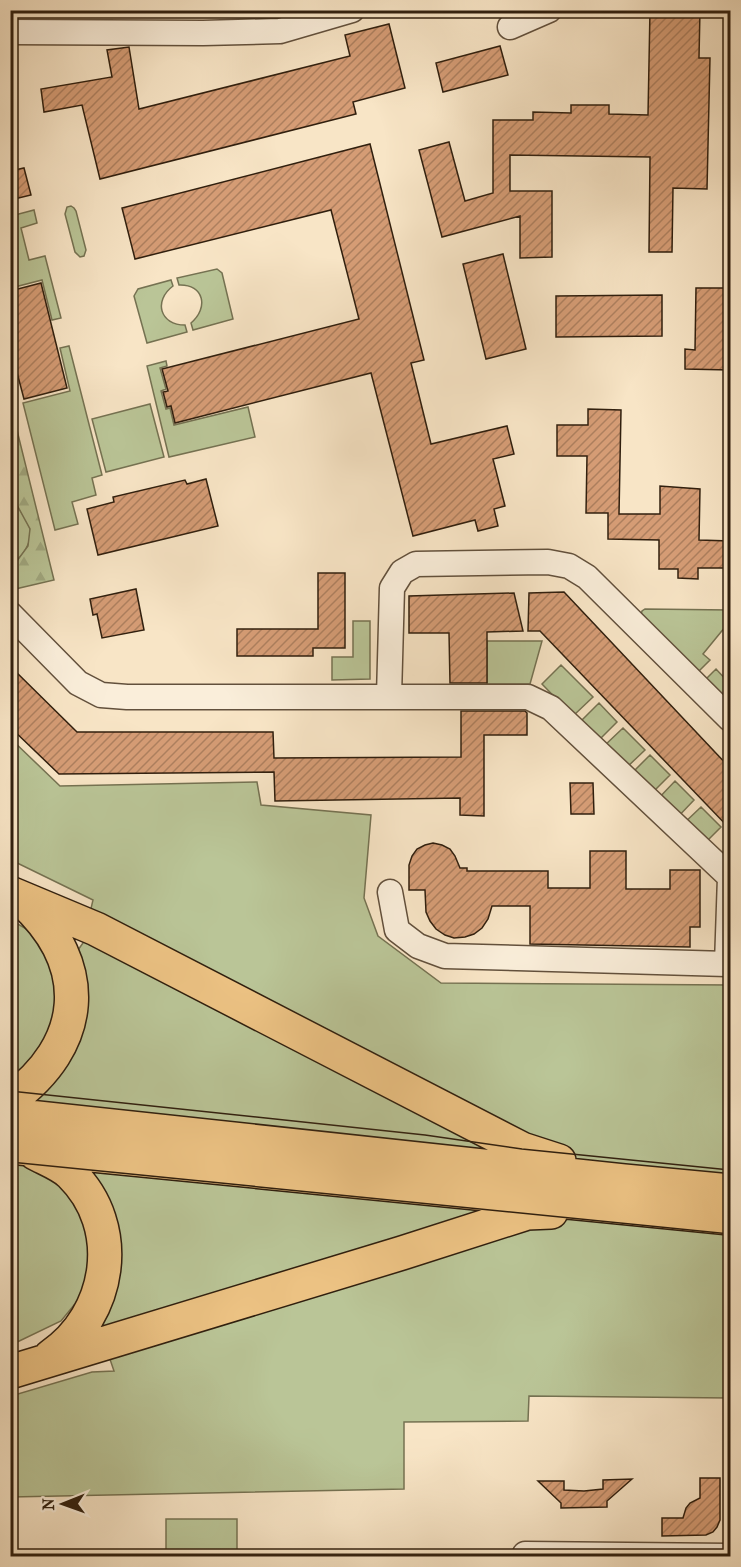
<svg xmlns="http://www.w3.org/2000/svg" width="741" height="1567" font-family="'IM FELL French Canon',serif">
<style>
.grass{fill:#bac597;stroke:#757252;stroke-width:1.5}
.forest{fill:url(#forest-firs);stroke:#757252;stroke-width:1.5}
.building{fill:url(#building-hatch);stroke:#301f0e;stroke-width:1.5}
.lines{fill:none;stroke-linecap:round;stroke-linejoin:round}
.minor-casing{stroke:#62503c;stroke-width:27}
.trunk-casing{stroke:#301f0e;stroke-width:36}
.minor{stroke:#faeeda;stroke-width:24}
.trunk{stroke:#ecc283;stroke-width:33}
.tram{stroke:#301f0e;stroke-width:1.5}
</style>
<defs>
<pattern id="forest-firs" width="22" height="20" patternUnits="userSpaceOnUse" patternTransform="scale(1.5)"><rect width="22" height="20" fill="#bac597"/><path d="M5 1l3.5 6h-7zM16 11l3.5 6h-7z" fill="#a0a981"/></pattern>
<pattern id="building-hatch" width="6" height="6" patternUnits="userSpaceOnUse" patternTransform="scale(1.5)"><rect width="6" height="6" fill="#d59c75"/><path d="M-1 1l2-2M0 6l6-6M5 7l2-2" fill="none" stroke="#ad7f5e"/></pattern>
</defs>
<rect width="100%" height="100%" fill="#f8e5c6"/>
<filter id="stains"><feTurbulence type="fractalNoise" baseFrequency=".00333" numOctaves="4"/><feColorMatrix values="0 0 0 0 .2 0 0 0 0 .09 0 0 0 0 .02 0 0 0 .5 -.17"/></filter>
<radialGradient id="worn" r=".72"><stop offset=".6" stop-color="#630" stop-opacity="0"/><stop offset="1" stop-color="#630" stop-opacity=".3"/></radialGradient>
<path class="grass" d="M 71,206 L 74,208 L 76,211 L 86,250 L 84,256 L 80,257 L 75,252 L 65,214 L 67,207 Z
M 34,210 L 37,223 L 21,228 L 29,260 L 45,256 L 61,318 L 52,320 L 42,280 L 11,288 L 11,216 Z
M 217,269 L 222,273 L 233,319 L 193,330 L 191,323 C 209,308 204,284 179,285 L 177,278 Z
M 171,280 L 173,286 C 153,301 160,325 185,325 L 187,332 L 147,343 L 134,296 L 138,289 Z
M 69,346 L 102,475 L 92,478 L 96,495 L 72,502 L 78,524 L 55,530 L 23,403 L 70,391 L 60,348 Z
M 166,361 L 167,366 L 160,368 L 166,389 L 161,391 L 166,409 L 170,408 L 174,425 L 248,407 L 255,437 L 169,457 L 147,366 Z
M 150,404 L 164,457 L 106,472 L 92,419 Z
M 11,494 C 15,504 27,519 30,528 C 33,542 22,558 11,564 L 10,549 L 14,547 L 15,533 L 11,516 Z
M 645,609 L 730,610 L 730,621 L 703,654 L 710,660 L 696,674 L 640,618 L 642,611 Z
M 353,621 L 370,621 L 370,679 L 332,680 L 332,657 L 353,657 Z
M 487,641 L 542,641 L 530,684 L 487,684 Z
M 561,665 L 593,697 L 573,716 L 542,684 Z
M 716,669 L 730,684 L 730,709 L 703,682 Z
M 599,703 L 617,722 L 598,741 L 579,723 Z
M 623,728 L 645,750 L 625,769 L 603,747 Z
M 10,738 L 60,786 L 257,782 L 261,805 L 371,815 L 364,898 L 378,936 L 441,983 L 730,985 L 730,1398 L 529,1396 L 528,1421 L 404,1422 L 404,1489 L 11,1497 L 11,1396 L 92,1372 L 114,1371 L 99,1327 L 74,1305 L 61,1321 L 11,1345 L 11,920 L 35,934 L 78,950 L 83,943 L 93,900 L 11,860 Z
M 650,755 L 670,775 L 650,795 L 630,775 Z
M 675,781 L 694,800 L 675,820 L 656,801 Z
M 701,807 L 721,827 L 701,847 L 681,826 Z
M 166,1519 L 237,1519 L 237,1552 L 166,1552 Z"/>
<path class="forest" d="M 11,406 L 54,580 L 11,590 L 11,564 L 17,561 L 28,546 L 30,529 L 11,494 Z"/>
<path class="building" d="M 650,10 L 700,10 L 699,58 L 710,58 L 707,189 L 673,188 L 672,252 L 649,252 L 650,157 L 510,155 L 510,191 L 552,191 L 552,257 L 520,258 L 520,216 L 442,237 L 419,150 L 449,142 L 465,201 L 493,193 L 493,120 L 533,120 L 533,112 L 571,113 L 571,105 L 609,105 L 609,114 L 648,115 Z
M 389,24 L 405,88 L 353,102 L 356,114 L 100,179 L 82,105 L 44,112 L 41,89 L 112,77 L 107,50 L 129,47 L 139,109 L 350,56 L 345,35 Z
M 500,46 L 508,75 L 443,92 L 436,63 Z
M 370,144 L 424,360 L 411,363 L 431,444 L 507,426 L 514,454 L 493,459 L 505,506 L 494,509 L 498,526 L 478,531 L 475,520 L 413,536 L 371,373 L 175,423 L 171,406 L 167,407 L 163,392 L 168,391 L 162,369 L 359,319 L 331,210 L 135,259 L 122,208 Z
M 24,168 L 31,195 L 10,200 L 10,171 Z
M 503,254 L 526,349 L 486,359 L 463,264 Z
M 41,283 L 67,388 L 24,399 L 10,346 L 10,291 Z
M 696,288 L 730,288 L 730,370 L 685,369 L 685,349 L 695,350 Z
M 662,295 L 662,336 L 556,337 L 556,296 Z
M 588,409 L 621,410 L 619,514 L 660,514 L 660,486 L 700,489 L 699,540 L 730,541 L 730,568 L 698,568 L 698,579 L 678,578 L 678,569 L 659,569 L 659,540 L 608,539 L 608,513 L 586,513 L 587,456 L 557,456 L 557,425 L 588,425 Z
M 206,479 L 218,526 L 98,555 L 87,509 L 114,502 L 113,497 L 185,480 L 187,484 Z
M 318,573 L 345,573 L 345,648 L 313,648 L 313,656 L 237,656 L 237,629 L 318,629 Z
M 136,589 L 144,630 L 102,638 L 97,614 L 93,615 L 90,599 Z
M 564,592 L 730,768 L 730,829 L 540,631 L 528,631 L 529,593 Z
M 514,593 L 523,631 L 487,632 L 487,683 L 450,683 L 449,633 L 409,633 L 409,596 Z
M 10,666 L 77,732 L 273,732 L 274,758 L 461,757 L 461,711 L 525,711 L 527,713 L 527,735 L 484,735 L 484,816 L 460,815 L 460,798 L 275,801 L 274,772 L 59,774 L 10,727 Z
M 570,783 L 593,783 L 594,814 L 571,814 Z
M 433,843 L 442,845 L 450,849 L 455,856 L 460,868 L 467,868 L 467,871 L 548,871 L 548,888 L 590,888 L 590,851 L 626,851 L 626,889 L 670,889 L 670,870 L 700,870 L 700,927 L 690,927 L 690,947 L 530,944 L 530,906 L 492,906 L 488,919 L 482,928 L 474,934 L 465,937 L 454,938 L 445,935 L 436,929 L 430,921 L 426,912 L 425,890 L 409,890 L 409,865 L 412,856 L 417,849 L 425,845 Z
M 700,1478 L 720,1478 L 720,1520 L 717,1527 L 713,1532 L 706,1535 L 662,1536 L 662,1518 L 683,1518 L 686,1508 L 690,1503 L 700,1498 Z
M 632,1479 L 607,1501 L 607,1507 L 561,1508 L 561,1503 L 538,1481 L 564,1481 L 564,1490 L 584,1491 L 603,1489 L 603,1480 Z"/>
<g class="lines">
<defs>
<path id="minor" d="M 510,27 L 549,10
M 10,32 L 203,33 L 280,31 L 352,10
M 10,614 L 78,683 L 101,695 L 127,697 L 528,697 L 551,708 L 730,877
M 389,696 L 392,588 L 402,572 L 416,564 L 548,562 L 569,566 L 587,577 L 730,719
M 390,892 L 397,930 L 418,946 L 445,956 L 727,964 L 730,877
M 525,1556 L 525,1554 L 730,1556"/>
<path id="trunk" d="M 10,893 L 96,929 L 522,1149 L 559,1161
M 10,1100 C 86,1045 93,966 23,901
M 10,1115 L 624,1181 L 730,1191
M 10,1147 L 730,1218
M 35,1153 C 46,1159 62,1165 71,1174 C 125,1227 111,1315 51,1356
M 10,1372 L 402,1253 L 527,1213 L 551,1212"/>
</defs>
<use href="#minor" class="minor-casing"/>
<use href="#trunk" class="trunk-casing"/>
<use href="#minor" class="minor"/>
<use href="#trunk" class="trunk"/>
<path class="tram" d="M 10,1091 L 425,1135 L 522,1149 L 730,1170
M 10,1162 L 730,1234"/>
</g>
<rect width="741" height="1567" fill="none" stroke="#f8e5c6" stroke-width="36"/>
<rect x="12" y="12" width="717" height="1543" fill="none" stroke="#301f0e" stroke-width="3"/>
<rect x="18" y="18" width="705" height="1531" fill="none" stroke="#301f0e" stroke-width="1.5"/>
<g transform="translate(63 1504) rotate(269)" stroke="#faeeda" stroke-width="4.5" paint-order="stroke">
<path d="M0-4.5L10 22L0 15L-10 22Z" fill="#301f0e"/>
<text y="-9" font-size="16" font-weight="bold" text-anchor="middle" fill="#301f0e">N</text>
</g>
<rect width="100%" height="100%" filter="url(#stains)"/>
<rect width="100%" height="100%" fill="url(#worn)"/>
</svg>
